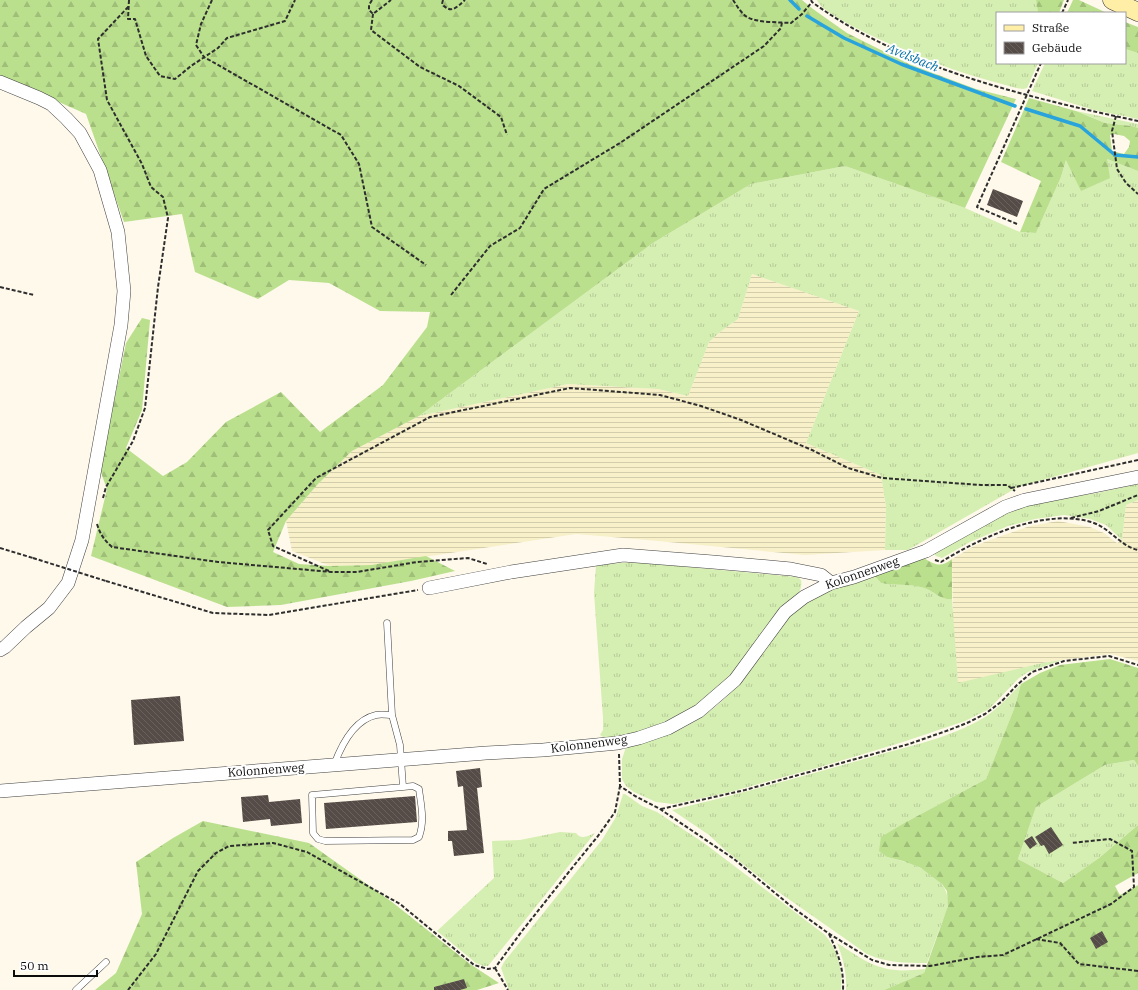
<svg xmlns="http://www.w3.org/2000/svg" width="1138" height="990" font-family="'IBM Plex Serif',serif">
<style>
.farmland{fill:url(#farmland-rules)}
.grass{fill:url(#grass-tufts)}
.forest{fill:url(#forest-firs);fill-rule:evenodd}
.lines{fill:none;stroke-linecap:round;stroke-linejoin:round}
.stream{stroke:#29a3db;stroke-width:3.5}
.building{fill:url(#building-back-hatch)}
.service-casing{stroke:#3f3f3f;stroke-width:7}
.minor-casing{stroke:#3f3f3f;stroke-width:14}
.secondary-casing{stroke:#2e2e2e;stroke-width:19}
.path{stroke:#2e2e2e;stroke-width:2;stroke-dasharray:4 2;stroke-linecap:butt}
.service{stroke:#fff;stroke-width:6}
.minor{stroke:#fff;stroke-width:13}
.secondary{stroke:#ffeea6;stroke-width:18}
.path-bridge{stroke:#2e2e2e;stroke-width:2;stroke-dasharray:4 2;stroke-linecap:butt}
.labels{text-anchor:middle;stroke-width:4;stroke-linejoin:round;paint-order:stroke}
.street-label{font-size:12px;fill:#0c0c0c;stroke:#fff}
.water-label{font-size:13px;font-style:italic;fill:#0972aa;stroke:#fff}
</style>
<defs>
<pattern id="farmland-rules" width="6" height="5" patternUnits="userSpaceOnUse"><rect width="6" height="5" fill="#f8f0c8"/><path d="M0 2.5h6" fill="none" stroke="#d3cdab"/></pattern>
<pattern id="grass-tufts" width="24" height="20" patternUnits="userSpaceOnUse"><rect width="24" height="20" fill="#d5eeb1"/><path d="M3 7l-1-3M5 7V3M7 7l1-3M15 17l-1-3M17 17v-4M19 17l1-3" fill="none" stroke="#b6cb97"/></pattern>
<pattern id="forest-firs" width="22" height="20" patternUnits="userSpaceOnUse"><rect width="22" height="20" fill="#bae08e"/><path d="M5 1l3.5 6h-7zM16 11l3.5 6h-7z" fill="#9fbf79"/></pattern>
<pattern id="building-back-hatch" width="6" height="6" patternUnits="userSpaceOnUse"><rect width="6" height="6" fill="#564c47"/><path d="M-1 5l2 2M0 0l6 6M5-1l2 2" fill="none" stroke="#69615d"/></pattern>
</defs>
<rect width="100%" height="100%" fill="#fff9eb"/>
<path class="farmland" d="M 752,274 L 859,311 L 806,443 L 881,475 L 886,507 L 885,550 L 805,555 L 647,540 L 576,534 L 371,565 L 330,566 L 292,551 L 286,521 L 318,484 L 352,451 L 419,416 L 568,384 L 658,389 L 688,396 L 709,342 L 720,332 L 738,319 Z
M 1138,500 L 1138,661 L 1111,654 L 1062,660 L 1042,663 L 958,684 L 953,621 L 952,559 L 974,546 L 1001,536 L 1030,526 L 1058,521 L 1090,527 L 1104,533 L 1117,543 L 1122,540 L 1126,505 Z"/>
<path class="grass" d="M 817,0 L 1036,0 L 1038,13 L 997,13 L 997,63 L 1038,63 L 1027,88 L 1023,89 L 1016,88 C 996,82 975,77 955,70 C 932,62 824,20 817,0 Z
M 1125,49 L 1138,53 L 1138,119 L 1094,110 L 1032,91 L 1045,63 L 1125,63 Z
M 1076,111 L 1138,124 L 1138,128 L 1132,126 L 1105,123 Z
M 1107,159 L 1138,171 L 1138,453 L 1018,487 L 908,550 L 885,550 L 886,507 L 881,475 L 806,443 L 859,311 L 752,274 L 738,319 L 720,332 L 709,342 L 688,396 L 658,389 L 568,384 L 419,416 L 653,243 L 751,184 L 845,166 L 965,208 L 1020,232 L 1036,233 L 1061,177 L 1066,160 Z
M 1138,484 L 1138,500 L 1126,505 L 1122,540 L 1106,525 L 1090,519 L 1064,515 L 1035,519 L 1008,526 L 970,542 L 942,558 L 936,556 L 932,552 L 1004,511 L 1059,499 L 1097,493 Z
M 634,562 L 797,577 L 801,580 C 803,590 797,595 790,601 L 729,679 L 684,715 L 638,732 L 605,738 L 600,735 L 603,730 L 603,718 L 594,593 L 596,565 Z
M 875,576 L 881,583 C 897,586 915,583 929,590 C 938,595 942,600 952,599 L 958,683 L 1042,663 L 1062,660 L 1028,672 L 1019,678 L 989,709 L 965,721 L 903,742 L 820,767 L 730,792 L 684,802 L 673,804 L 656,802 L 634,792 L 626,786 L 622,779 L 622,759 L 625,750 L 627,746 C 643,742 659,738 674,732 C 707,719 736,690 757,662 C 772,642 781,621 802,606 C 824,590 850,584 875,576 Z
M 1021,684 L 1014,709 L 986,779 L 908,821 L 887,857 C 912,863 949,874 948,904 C 948,910 944,917 942,922 C 937,936 932,949 927,963 C 906,963 887,963 867,954 L 777,891 L 725,850 L 709,835 L 672,810 C 739,794 805,776 871,757 C 909,746 951,738 985,717 C 999,708 1009,696 1021,684 Z
M 1134,760 L 1138,766 L 1138,825 L 1099,858 L 1063,883 L 1018,859 L 1036,807 L 1105,765 Z
M 623,794 L 625,794 L 642,806 L 657,812 L 704,843 L 825,935 C 838,950 843,970 841,990 L 509,990 L 501,968 L 504,962 L 602,840 L 616,817 Z
M 560,832 L 576,833 C 582,841 589,835 595,833 L 488,966 L 483,966 L 476,963 L 437,931 L 494,878 L 492,841 L 520,840 Z
M 837,943 C 852,952 867,964 884,968 C 897,972 912,970 925,969 L 924,973 L 884,990 L 846,990 C 847,973 843,958 837,943 Z"/>
<path class="forest" d="M 0,0 L 802,0 L 813,9 L 847,33 L 909,64 L 976,89 L 1016,99 L 965,208 L 845,166 L 751,184 L 653,243 L 419,416 L 352,451 L 318,484 L 286,521 L 273,552 L 299,564 L 330,566 L 371,565 L 426,556 L 455,571 L 411,581 L 281,605 L 227,607 L 91,556 L 107,489 L 100,470 L 126,343 L 142,318 L 150,320 L 142,410 L 126,448 L 163,476 L 187,462 L 226,422 L 281,392 L 320,432 L 383,385 L 427,327 L 430,312 L 380,311 L 329,283 L 289,280 L 258,299 L 195,272 L 182,214 L 124,222 L 86,114 L 0,76 Z
M 1036,0 L 1064,0 L 1059,13 L 1038,13 Z
M 1073,0 L 1079,0 L 1107,13 L 1067,13 Z
M 1125,22 L 1138,27 L 1138,53 L 1125,49 Z
M 1029,98 L 1076,111 L 1105,123 L 1132,126 L 1138,128 L 1138,171 L 1107,159 L 1110,178 L 1081,191 L 1066,160 L 1061,177 L 1036,233 L 1020,232 L 1041,181 L 1001,162 ZM 1114,134 L 1124,136 L 1130,141 L 1129,147 L 1124,154 L 1112,151 L 1110,135 Z
M 924,558 C 935,565 941,568 952,559 L 952,599 C 942,600 938,595 929,590 C 915,583 897,586 881,583 L 875,576 Z
M 1110,659 L 1138,668 L 1138,766 L 1134,760 L 1105,765 L 1036,807 L 1018,859 L 1063,883 L 1099,858 L 1138,825 L 1138,873 L 1115,886 L 1120,895 L 1138,885 L 1138,990 L 884,990 L 924,973 L 948,906 L 947,891 L 942,884 L 921,868 L 903,861 L 887,857 L 879,851 L 881,837 L 908,821 L 986,779 L 1014,709 L 1021,684 L 1040,673 L 1060,665 Z
M 203,821 L 309,843 L 392,902 L 470,964 L 499,983 L 477,990 L 95,990 L 116,973 L 142,914 L 136,862 L 173,838 Z"/>
<g class="lines">
<path class="stream" d="M 790,0 L 799,9
M 807,16 L 844,38 L 901,64 L 1015,106
M 1026,109 L 1080,126 L 1115,155 L 1138,157"/>
</g>
<path class="building" d="M 993,189 L 1023,201 L 1017,217 L 987,205 Z
M 180,696 L 184,741 L 134,745 L 131,700 Z
M 480,768 L 482,787 L 477,788 L 484,853 L 454,856 L 452,841 L 448,841 L 448,831 L 467,830 L 463,786 L 458,787 L 456,771 Z
M 268,795 L 269,802 L 300,799 L 302,823 L 271,826 L 270,819 L 243,822 L 241,797 Z
M 415,796 L 417,822 L 326,829 L 324,803 Z
M 1051,827 L 1063,845 L 1049,854 L 1044,845 L 1041,846 L 1035,837 Z
M 1032,836 L 1037,844 L 1030,849 L 1024,841 Z
M 1102,931 L 1108,942 L 1096,949 L 1090,938 Z
M 464,979 L 467,988 L 460,990 L 434,990 L 434,987 Z"/>
<g class="lines">
<defs>
<path id="service" d="M 387,623 L 392,715 L 400,745 L 403,787 L 312,795 L 313,833 L 318,839 L 325,841 L 413,840 L 419,837 C 425,821 421,805 419,789 L 413,786 L 403,787
M 334,765 C 341,746 354,720 376,715 C 381,714 387,715 392,715
M 76,990 L 106,962"/>
<path id="minor" d="M 0,82 L 39,98 L 51,104 L 66,118 L 80,133 L 100,170 L 118,232 L 124,291 L 121,325 L 82,540 L 68,583 L 49,608 L 26,627 L 5,647 L 0,650
M 429,588 L 511,572 L 623,555 L 713,562 L 791,569 L 821,575 L 831,583
M 0,791 L 486,753 L 543,750 L 618,743 L 639,738 L 668,728 L 699,711 L 735,680 L 785,612 L 804,597 L 831,583 L 854,577 L 926,551 L 1005,507 L 1025,500 L 1138,477"/>
<path id="secondary" d="M 1112,0 L 1138,12"/>
</defs>
<use href="#service" class="service-casing"/>
<use href="#minor" class="minor-casing"/>
<use href="#secondary" class="secondary-casing"/>
<path class="path" d="M 129,0 L 128,19 L 135,19 L 146,56 L 160,76 L 175,79 L 191,66 L 218,48 L 227,38 L 285,21 L 295,0
M 212,0 L 201,24 L 196,45 L 204,57 L 341,135 L 359,164 L 372,227 L 426,265
M 372,0 L 369,5 L 369,10 L 373,14 L 391,0
M 443,0 L 442,4 C 451,14 456,8 465,0
M 733,0 C 737,6 741,13 747,17 C 758,23 779,22 791,23 L 802,14 L 812,2
M 811,0 L 812,2 C 902,68 1030,98 1138,121
M 1062,13 L 1068,0
M 373,14 L 371,30 L 420,67 L 459,86 L 501,117 L 507,135
M 1116,116 L 1112,131 L 1117,169 L 1126,183 L 1138,194
M 1017,224 L 977,207 L 1041,63
M 0,287 L 34,295
M 451,295 L 490,246 L 520,228 L 544,189 L 620,143 L 764,46 L 781,28 L 782,22
M 1011,488 L 1138,460
M 103,498 L 106,487 L 133,441 L 145,408 L 158,287 L 168,218 L 163,197 L 151,187 L 142,164 L 107,100 L 98,39 L 129,6
M 1071,518 L 1099,511 L 1138,495
M 97,524 C 100,534 104,540 112,547 L 218,562 L 332,572 L 357,572 L 417,562 L 468,558 L 487,564
M 0,548 L 33,558
M 935,560 L 941,562 C 982,537 1043,508 1091,522 C 1109,527 1120,546 1138,550
M 329,571 L 273,546 L 268,530 L 316,478 L 430,417 L 570,388 L 660,395 L 701,406 L 741,420 L 812,450 L 848,468 L 882,478 L 981,485 L 1007,485 L 1015,491
M 106,581 L 213,613 L 269,615 L 418,590
M 619,754 L 620,786 L 635,796 L 660,809 L 734,859 L 792,907 L 828,933 L 872,960 L 889,965 L 930,966 L 977,957 L 1003,955 L 1111,904 L 1134,887 L 1132,851 L 1110,839 L 1071,843
M 661,809 L 745,790 L 909,744 L 949,730 L 967,723 L 985,714 L 1001,702 L 1017,685 L 1032,672 L 1064,661 L 1109,656 L 1138,665
M 829,934 C 838,953 844,969 843,990
M 1036,939 L 1060,943 L 1079,964 L 1138,971
M 495,968 L 508,990
M 128,990 L 156,954 L 198,871 L 216,853 L 229,846 L 273,843 L 307,852 L 400,904 L 474,965 L 488,969 L 495,968 L 522,931 L 576,863 L 598,836 L 615,812 L 620,786"/>
<use href="#service" class="service"/>
<use href="#minor" class="minor"/>
<use href="#secondary" class="secondary"/>
<path class="path-bridge" d="M 33,558 L 106,581"/>
</g>
<g class="labels">
<g class="street-label">
<text transform="translate(862 573) rotate(-19)" y="4">Kolonnenweg</text>
<text transform="translate(589 744) rotate(-7)" y="4">Kolonnenweg</text>
<text transform="translate(266 770) rotate(-4)" y="4">Kolonnenweg</text>
</g>
<g class="water-label">
<text transform="translate(913 57) rotate(22)" y="5">Avelsbach</text>
</g>
</g>
<rect x="996" y="12" width="130" height="52" fill="#ffffff" stroke="#9e9e9e"/>
<rect x="1004" y="25" width="20" height="6" fill="#ffeea6" stroke="#9e9e9e"/>
<text x="1032" y="32" font-size="12" fill="#0c0c0c">Straße</text>
<rect x="1004" y="42" width="20" height="12" fill="url(#building-back-hatch)" stroke="#9e9e9e"/>
<text x="1032" y="52" font-size="12" fill="#0c0c0c">Gebäude</text>
<path d="M14 970v6h83v-6" fill="none" stroke="#0c0c0c" stroke-width="2"/>
<text x="20" y="970" font-size="12" fill="#0c0c0c" stroke="#ffffff" stroke-width="3" paint-order="stroke">50 m</text>
</svg>
